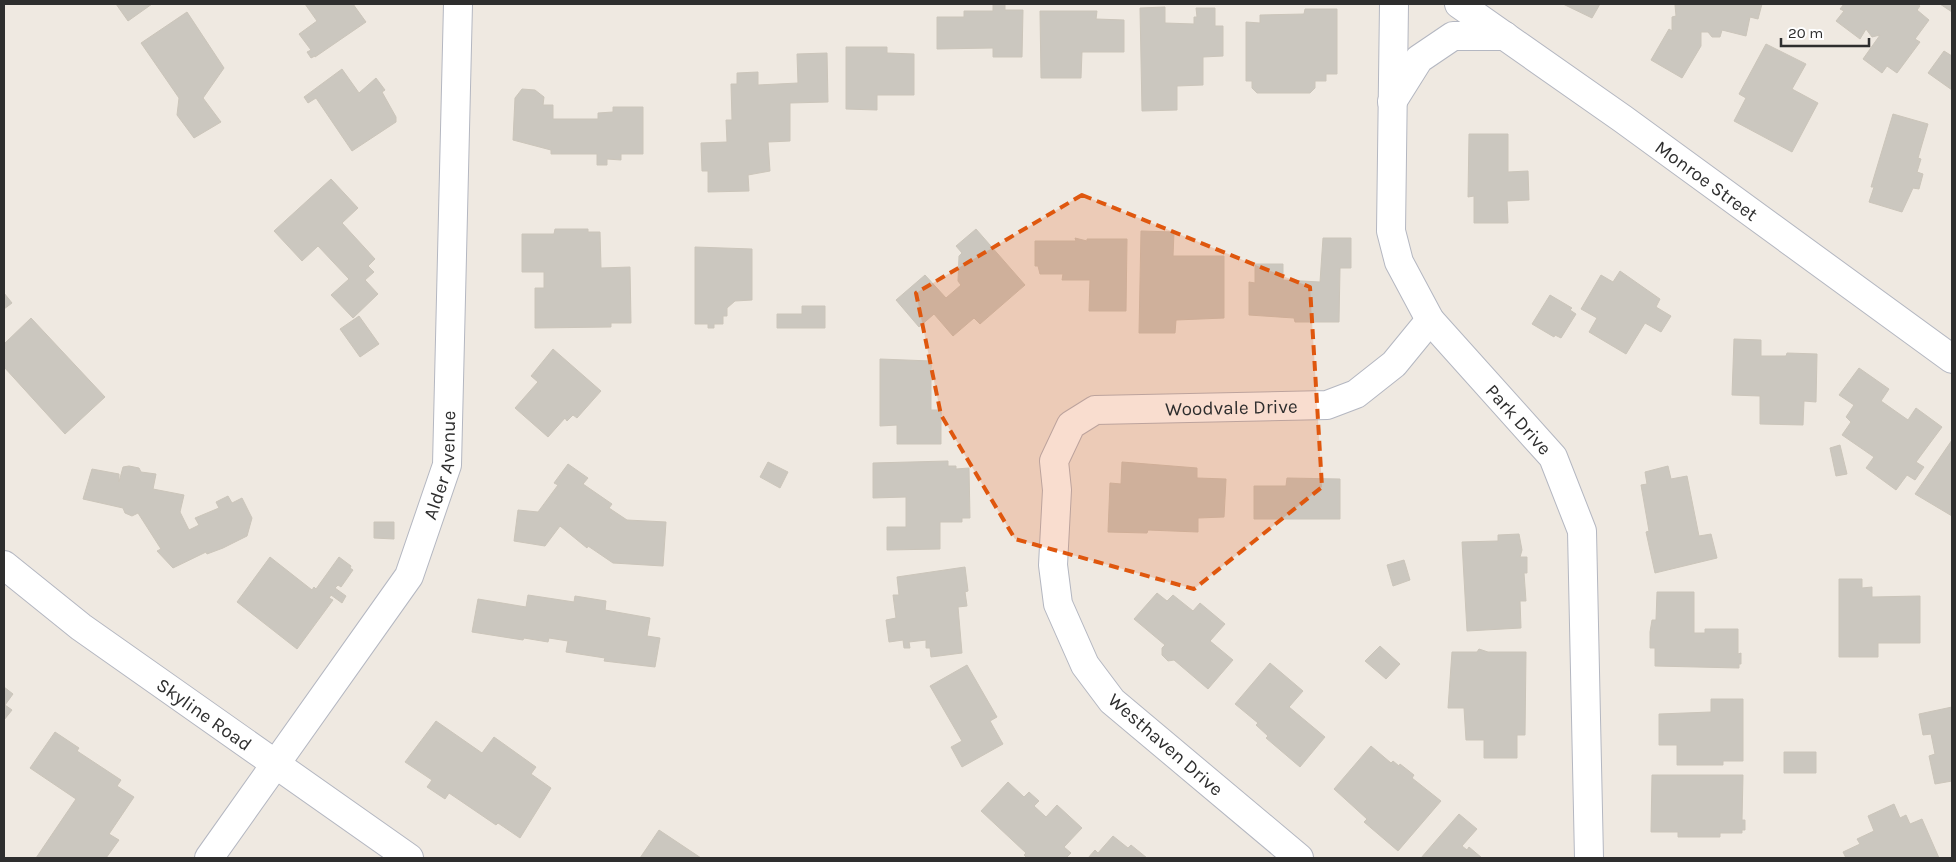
<svg xmlns="http://www.w3.org/2000/svg" width="1956" height="862" font-family="Karla,sans-serif">
<style>
.building{fill:#cbc7bf;stroke:#cbc5ba}
.lines{fill:none;stroke-linecap:round;stroke-linejoin:round}
.street-casing{stroke:#b4b7c1;stroke-width:30}
.secondary-casing{stroke:#b4b7c1;stroke-width:30}
.street{stroke:#fff;stroke-width:28}
.secondary{stroke:#fff;stroke-width:28}
.marked{fill:#df570e;fill-opacity:0.2;stroke:#df570e;stroke-width:4;stroke-dasharray:10 6;stroke-linejoin:round}
.labels{text-anchor:middle;stroke-width:4;stroke-linejoin:round;paint-order:stroke}
.street-label{font-size:19px;fill:#2e2e2e;stroke:#fff}
</style>
<rect width="100%" height="100%" fill="#efe9e1"/>
<path class="building" d="M 116,4 L 152,4 L 128,21 Z
M 305,4 L 353,4 L 366,22 L 315,57 L 315,56 L 311,58 L 307,52 L 311,50 L 299,34 L 317,21 Z
M 993,4 L 1005,4 L 1005,10 L 1023,10 L 1022,57 L 993,57 L 993,48 L 937,49 L 937,17 L 964,17 L 964,11 L 993,11 Z
M 1563,4 L 1600,4 L 1592,18 Z
M 1687,4 L 1762,4 L 1758,19 L 1750,17 L 1746,36 L 1722,30 L 1720,37 L 1712,37 L 1708,32 L 1701,32 L 1701,46 L 1682,78 L 1651,60 L 1669,29 L 1672,31 L 1672,17 L 1676,16 L 1675,5 Z
M 1844,4 L 1917,4 L 1920,6 L 1917,10 L 1929,20 L 1915,39 L 1920,42 L 1897,73 L 1887,66 L 1882,73 L 1863,59 L 1880,35 L 1872,37 L 1866,29 L 1860,39 L 1836,21 L 1844,11 L 1840,9 Z
M 1940,4 L 1952,4 L 1952,12 Z
M 1165,7 L 1165,23 L 1194,24 L 1194,17 L 1197,17 L 1196,8 L 1215,8 L 1215,26 L 1223,26 L 1223,56 L 1203,57 L 1203,85 L 1177,86 L 1177,110 L 1142,111 L 1140,8 Z
M 1305,9 L 1337,9 L 1337,74 L 1326,74 L 1326,81 L 1315,81 L 1315,88 L 1310,93 L 1257,93 L 1252,88 L 1252,81 L 1246,81 L 1246,22 L 1260,23 L 1260,15 L 1304,14 Z
M 1040,11 L 1097,11 L 1096,19 L 1124,20 L 1124,52 L 1082,52 L 1081,78 L 1041,78 Z
M 187,12 L 224,68 L 203,98 L 221,122 L 194,138 L 177,115 L 179,98 L 141,43 Z
M 1766,44 L 1806,64 L 1792,89 L 1818,103 L 1792,152 L 1734,121 L 1746,98 L 1739,94 Z
M 846,47 L 887,47 L 887,53 L 914,54 L 914,95 L 877,95 L 877,110 L 846,109 Z
M 1944,51 L 1952,56 L 1952,90 L 1928,73 Z
M 827,53 L 828,102 L 790,103 L 790,141 L 768,142 L 770,171 L 748,175 L 749,191 L 708,192 L 708,171 L 702,171 L 701,143 L 727,142 L 726,120 L 732,120 L 731,84 L 737,84 L 737,73 L 758,72 L 758,85 L 798,83 L 797,54 Z
M 342,69 L 359,93 L 376,78 L 385,90 L 382,92 L 396,117 L 396,122 L 352,151 L 316,98 L 308,103 L 304,97 Z
M 522,89 L 535,90 L 544,97 L 543,105 L 553,105 L 553,119 L 598,119 L 598,113 L 613,112 L 613,107 L 643,107 L 643,154 L 621,154 L 621,160 L 607,159 L 607,165 L 597,165 L 597,154 L 551,154 L 551,150 L 513,140 L 515,98 Z
M 1893,114 L 1928,124 L 1918,158 L 1921,159 L 1917,172 L 1923,174 L 1919,189 L 1913,188 L 1902,212 L 1869,202 L 1874,187 L 1871,187 Z
M 1469,134 L 1508,134 L 1508,172 L 1528,171 L 1529,200 L 1507,201 L 1508,223 L 1474,223 L 1474,196 L 1468,197 Z
M 331,179 L 358,208 L 342,223 L 375,259 L 368,266 L 374,272 L 365,280 L 378,294 L 353,318 L 331,295 L 349,279 L 318,246 L 302,261 L 274,231 Z
M 555,229 L 588,229 L 588,232 L 600,232 L 601,268 L 630,267 L 631,323 L 611,323 L 611,327 L 535,328 L 535,288 L 544,288 L 544,272 L 522,272 L 522,234 L 554,234 Z
M 976,229 L 1025,285 L 980,324 L 974,318 L 953,336 L 934,314 L 919,327 L 896,300 L 925,275 L 946,298 L 961,285 L 958,281 L 959,256 L 962,253 L 956,246 Z
M 1141,231 L 1174,232 L 1173,256 L 1224,256 L 1224,318 L 1176,320 L 1175,333 L 1139,333 Z
M 1075,238 L 1087,241 L 1087,239 L 1127,239 L 1126,311 L 1089,311 L 1090,280 L 1062,280 L 1063,274 L 1040,274 L 1038,266 L 1035,266 L 1035,241 L 1076,241 Z
M 1323,238 L 1351,238 L 1351,268 L 1340,268 L 1339,322 L 1295,322 L 1294,318 L 1249,315 L 1249,282 L 1255,283 L 1255,264 L 1283,264 L 1283,280 L 1320,282 Z
M 695,247 L 752,249 L 752,300 L 735,301 L 727,308 L 727,316 L 723,316 L 723,324 L 714,324 L 714,328 L 708,328 L 708,324 L 695,324 Z
M 1620,271 L 1660,299 L 1656,307 L 1671,316 L 1661,332 L 1645,323 L 1626,354 L 1589,332 L 1597,318 L 1581,309 L 1601,275 L 1613,282 Z
M 4,293 L 12,303 L 4,309 Z
M 1550,295 L 1572,308 L 1570,310 L 1576,314 L 1561,338 L 1555,335 L 1554,337 L 1532,324 Z
M 802,306 L 825,306 L 825,328 L 777,328 L 777,314 L 802,314 Z
M 359,316 L 379,344 L 360,357 L 340,329 Z
M 31,318 L 105,397 L 65,434 L 4,367 L 4,344 Z
M 1734,339 L 1761,340 L 1761,356 L 1786,356 L 1787,353 L 1817,354 L 1816,402 L 1804,401 L 1803,425 L 1760,424 L 1760,396 L 1732,395 Z
M 553,349 L 601,391 L 577,418 L 573,415 L 567,421 L 565,418 L 548,437 L 515,408 L 538,382 L 531,376 Z
M 880,359 L 931,361 L 931,410 L 941,410 L 941,444 L 897,444 L 897,425 L 880,426 Z
M 1859,368 L 1889,389 L 1881,401 L 1908,420 L 1916,408 L 1942,427 L 1916,462 L 1924,467 L 1915,480 L 1907,475 L 1896,490 L 1866,468 L 1874,457 L 1842,435 L 1851,422 L 1846,417 L 1854,405 L 1839,395 Z
M 1952,440 L 1952,516 L 1915,494 Z
M 1840,445 L 1847,474 L 1836,476 L 1830,448 Z
M 948,461 L 948,466 L 956,466 L 956,469 L 969,468 L 970,518 L 962,518 L 962,522 L 940,522 L 940,549 L 887,550 L 887,527 L 906,527 L 906,497 L 873,498 L 873,463 Z
M 768,462 L 788,472 L 780,488 L 760,477 Z
M 1122,462 L 1197,468 L 1197,478 L 1226,479 L 1224,517 L 1198,518 L 1198,532 L 1148,530 L 1147,533 L 1108,532 L 1110,483 L 1121,484 Z
M 568,464 L 588,478 L 583,484 L 612,504 L 609,508 L 627,520 L 666,522 L 663,566 L 613,563 L 588,546 L 587,548 L 560,526 L 545,546 L 514,541 L 518,510 L 538,512 L 558,485 L 554,483 Z
M 129,466 L 139,468 L 141,472 L 156,474 L 153,489 L 184,495 L 180,512 L 189,530 L 199,525 L 195,518 L 219,508 L 216,502 L 228,496 L 232,503 L 242,498 L 252,518 L 247,536 L 223,548 L 207,554 L 206,552 L 173,568 L 157,551 L 161,549 L 138,513 L 132,516 L 125,513 L 123,508 L 83,499 L 92,469 L 119,474 L 119,482 L 123,467 Z
M 1668,466 L 1671,479 L 1687,476 L 1699,536 L 1711,534 L 1717,558 L 1655,573 L 1646,532 L 1649,531 L 1641,485 L 1647,484 L 1645,472 Z
M 1287,478 L 1340,479 L 1340,519 L 1254,519 L 1254,486 L 1286,486 Z
M 374,522 L 394,522 L 394,539 L 374,538 Z
M 1519,534 L 1522,550 L 1520,557 L 1527,557 L 1527,573 L 1524,573 L 1526,601 L 1520,601 L 1521,628 L 1467,631 L 1462,542 L 1498,541 L 1498,535 Z
M 270,557 L 312,590 L 314,587 L 316,589 L 339,557 L 351,566 L 350,568 L 353,570 L 341,587 L 338,585 L 335,588 L 346,596 L 342,603 L 331,595 L 329,598 L 333,600 L 297,649 L 237,602 Z
M 1404,560 L 1410,580 L 1393,586 L 1387,565 Z
M 965,567 L 968,591 L 965,592 L 967,606 L 958,607 L 962,653 L 931,657 L 930,648 L 926,648 L 926,640 L 909,642 L 910,648 L 904,648 L 903,640 L 889,642 L 886,620 L 896,618 L 893,595 L 899,595 L 897,577 Z
M 1839,579 L 1862,579 L 1862,588 L 1872,587 L 1872,597 L 1920,596 L 1920,643 L 1878,643 L 1878,657 L 1839,657 Z
M 1657,592 L 1694,592 L 1694,633 L 1705,633 L 1705,629 L 1738,629 L 1738,654 L 1741,653 L 1741,664 L 1739,664 L 1739,668 L 1655,666 L 1655,648 L 1650,648 L 1650,632 L 1652,620 L 1656,620 Z
M 1157,593 L 1167,601 L 1173,595 L 1193,611 L 1200,603 L 1225,624 L 1210,641 L 1233,660 L 1208,689 L 1174,660 L 1168,661 L 1162,655 L 1162,648 L 1165,645 L 1134,619 Z
M 528,595 L 574,602 L 575,596 L 606,601 L 605,610 L 650,618 L 647,636 L 660,638 L 655,667 L 604,661 L 605,658 L 566,652 L 568,641 L 549,638 L 548,642 L 524,638 L 523,640 L 472,632 L 478,599 L 526,607 Z
M 1380,646 L 1400,664 L 1386,679 L 1365,661 Z
M 1479,649 L 1488,652 L 1526,652 L 1525,735 L 1517,735 L 1517,758 L 1484,758 L 1484,740 L 1466,740 L 1464,708 L 1448,708 L 1452,652 L 1477,652 Z
M 1270,663 L 1303,691 L 1289,707 L 1325,737 L 1300,767 L 1266,738 L 1268,736 L 1256,725 L 1258,723 L 1235,704 Z
M 967,665 L 997,717 L 990,721 L 1003,744 L 962,767 L 951,747 L 962,741 L 930,686 Z
M 4,687 L 13,694 L 5,705 L 12,710 L 4,720 Z
M 1711,699 L 1743,699 L 1743,761 L 1723,761 L 1723,765 L 1677,765 L 1677,745 L 1659,745 L 1659,714 L 1711,712 Z
M 1952,707 L 1952,781 L 1935,784 L 1929,756 L 1935,754 L 1931,734 L 1923,735 L 1919,714 Z
M 436,721 L 482,753 L 494,737 L 536,767 L 531,774 L 551,788 L 520,838 L 498,823 L 496,825 L 449,793 L 445,799 L 427,787 L 432,780 L 405,762 Z
M 55,732 L 79,748 L 77,751 L 121,780 L 117,786 L 134,797 L 109,834 L 119,840 L 106,858 L 36,858 L 76,799 L 30,768 Z
M 1371,746 L 1391,763 L 1393,761 L 1399,766 L 1400,764 L 1414,775 L 1412,778 L 1441,801 L 1398,851 L 1364,822 L 1367,819 L 1334,789 Z
M 1784,752 L 1816,752 L 1816,773 L 1784,773 Z
M 1652,775 L 1743,775 L 1742,820 L 1745,820 L 1745,830 L 1742,830 L 1742,833 L 1720,833 L 1720,837 L 1678,837 L 1678,832 L 1651,832 Z
M 1008,782 L 1024,797 L 1029,792 L 1039,801 L 1034,806 L 1046,817 L 1057,805 L 1082,828 L 1064,847 L 1071,853 L 1066,858 L 1027,858 L 1024,855 L 1026,853 L 981,811 Z
M 1894,804 L 1900,818 L 1906,815 L 1910,824 L 1922,819 L 1939,858 L 1846,858 L 1843,852 L 1860,844 L 1857,839 L 1874,831 L 1868,816 Z
M 1459,814 L 1477,829 L 1462,846 L 1467,850 L 1469,847 L 1482,858 L 1421,858 Z
M 659,830 L 701,858 L 640,858 Z
M 1113,836 L 1128,848 L 1131,845 L 1147,858 L 1088,858 L 1095,850 L 1098,853 Z"/>
<g class="lines">
<defs>
<g id="street">
<path id="s1" d="M 4,565 L 81,627 L 409,858"/>
<path id="s2" d="M 209,858 L 409,576 L 447,465 L 458,4"/>
<path id="s3" d="M 1299,858 L 1112,701 L 1085,665 L 1058,604 L 1053,565 L 1057,490 L 1054,461 L 1071,425 L 1095,410 L 1327,405 L 1356,394 L 1394,364 L 1430,320"/>
</g>
<g id="secondary">
<path id="s4" d="M 1394,4 L 1391,231 L 1399,262 L 1430,320 L 1553,457 L 1582,531 L 1589,858"/>
<path id="s5" d="M 1459,4 L 1623,119 L 1952,359"/>
<path d="M 1392,102 L 1419,59 L 1453,36 L 1505,36"/>
</g>
</defs>
<use href="#street" class="street-casing"/>
<use href="#secondary" class="secondary-casing"/>
<use href="#street" class="street"/>
<use href="#secondary" class="secondary"/>
</g>
<path class="marked" d="M 1082,195 L 1310,287 L 1322,487 L 1194,589 L 1015,539 L 941,415 L 916,293 Z"/>
<g class="labels">
<g class="street-label">
<text dy="7" stroke="none"><textPath href="#s5" startOffset="304">Monroe Street</textPath></text>
<text dy="7" stroke="none"><textPath href="#s3" startOffset="704">Woodvale Drive</textPath></text>
<text dy="7" stroke="none"><textPath href="#s4" startOffset="458">Park Drive</textPath></text>
<text dy="7" stroke="none"><textPath href="#s2" startOffset="462">Alder Avenue</textPath></text>
<text dy="7" stroke="none"><textPath href="#s1" startOffset="250">Skyline Road</textPath></text>
<text transform="translate(1166 744) rotate(41)" y="7">Westhaven Drive</text>
</g>
</g>
<rect width="1956" height="862" fill="none" stroke="#2e2e2e" stroke-width="10"/>
<path d="M1781 38v8h88v-8" fill="none" stroke="#2e2e2e" stroke-width="2.5"/>
<text x="1788" y="38" font-size="15" fill="#2e2e2e" stroke="#ffffff" stroke-width="4" paint-order="stroke">20 m</text>
</svg>
